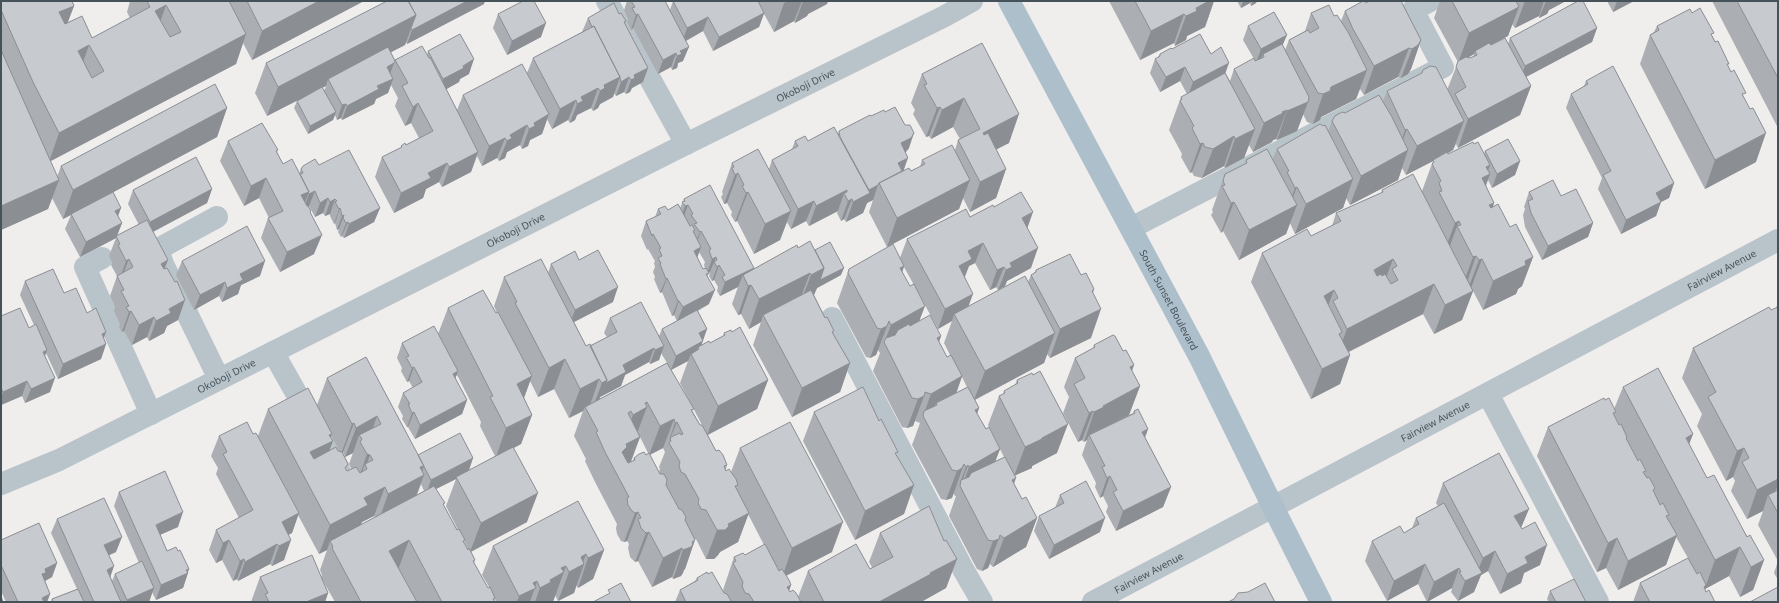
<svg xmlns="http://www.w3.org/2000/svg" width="1779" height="603" font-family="'Noto Sans',sans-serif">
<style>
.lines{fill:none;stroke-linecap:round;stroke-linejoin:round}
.minor{stroke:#b9c3ca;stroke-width:22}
.major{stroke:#adbfcb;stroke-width:22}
.wall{fill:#abafb3;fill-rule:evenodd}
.shaded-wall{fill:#8b8e92}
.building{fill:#c7cbd0;stroke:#8b8e92;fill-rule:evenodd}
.labels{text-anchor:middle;stroke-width:4;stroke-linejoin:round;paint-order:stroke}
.street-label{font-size:10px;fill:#46525a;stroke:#fff}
</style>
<rect width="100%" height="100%" fill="#f0eded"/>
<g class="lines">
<g class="minor">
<path d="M 607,1 L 686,144"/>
<path d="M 217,217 L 162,247 L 159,252 L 163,264 L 219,379"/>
<path d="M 1131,228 L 1443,67 L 1413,10 L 1430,1"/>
<path d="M 102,258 L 85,267 L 151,414"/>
<path d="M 832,318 L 963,569 L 982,602"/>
<path d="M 273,352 L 339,469"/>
<path d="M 1488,394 L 1598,602"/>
<path id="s1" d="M 1,484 L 59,460 L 686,144 L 945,16 L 972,1"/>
<path id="s2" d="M 1093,602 L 1778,240"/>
</g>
<path class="major" id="s3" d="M 1009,1 L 1199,356 L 1273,507 L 1321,602"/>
</g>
<path class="wall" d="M 1,1 L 74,6 L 67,23 L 92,38 L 130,18 L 127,12 L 130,1 L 364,1 L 252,60 L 243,43 L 236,64 L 50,161 L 57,177 L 61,166 L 227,108 L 217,137 L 113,192 L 118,216 L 122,223 L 117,236 L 139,225 L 128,204 L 133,190 L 212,189 L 207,203 L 153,232 L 165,269 L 178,320 L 167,326 L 164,333 L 149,341 L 147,337 L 132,345 L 124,331 L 122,332 L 119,327 L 120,324 L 114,311 L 115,307 L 110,296 L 117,276 L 111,265 L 112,262 L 109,256 L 116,238 L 80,257 L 65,229 L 71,215 L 63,219 L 52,198 L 48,209 L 1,230 Z
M 627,1 L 665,1 L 670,10 L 673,1 L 828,1 L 827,4 L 808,14 L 807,16 L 795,23 L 794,21 L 774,32 L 764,14 L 759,27 L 713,51 L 703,31 L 686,41 L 683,61 L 678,63 L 677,68 L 672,70 L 671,67 L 658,74 L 633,28 L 631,30 L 627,22 L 628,19 L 624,10 Z
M 1109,1 L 1214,1 L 1205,27 L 1187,36 L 1186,40 L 1175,46 L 1174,43 L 1140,60 Z
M 1237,1 L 1257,1 L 1256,3 L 1251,6 L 1250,3 L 1241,8 Z
M 1401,1 L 1421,40 L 1411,69 L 1408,74 L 1401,78 L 1398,77 L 1364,95 L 1360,89 L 1356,99 L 1321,117 L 1320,120 L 1313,124 L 1307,122 L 1303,114 L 1297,131 L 1277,140 L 1276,139 L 1273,140 L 1272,142 L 1253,152 L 1249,145 L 1244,158 L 1225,168 L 1224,166 L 1202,178 L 1194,176 L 1192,172 L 1190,173 L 1181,157 L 1182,154 L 1169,130 L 1181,97 L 1187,94 L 1180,81 L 1160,92 L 1150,73 L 1155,59 L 1158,57 L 1160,54 L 1172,49 L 1211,54 L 1226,74 L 1230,81 L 1234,69 L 1254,59 L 1243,40 L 1248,26 L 1283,45 L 1285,50 L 1289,40 L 1305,31 L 1311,13 L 1334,16 L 1341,21 L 1345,11 L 1366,3 Z
M 1440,1 L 1566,1 L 1549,10 L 1547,14 L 1539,18 L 1539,16 L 1515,28 L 1512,24 L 1508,36 L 1491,45 L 1508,44 L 1510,38 L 1597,28 L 1592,42 L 1526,77 L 1531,86 L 1520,115 L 1458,148 L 1456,144 L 1453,150 L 1448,153 L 1448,154 L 1474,144 L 1484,154 L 1485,151 L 1520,161 L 1515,175 L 1492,188 L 1488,180 L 1486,186 L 1494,203 L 1493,207 L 1510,227 L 1533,257 L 1522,286 L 1518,289 L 1516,294 L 1483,310 L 1473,291 L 1462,320 L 1434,334 L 1423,314 L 1349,352 L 1350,355 L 1340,384 L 1311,399 L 1251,282 L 1262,253 L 1311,236 L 1332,226 L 1336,213 L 1381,193 L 1382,190 L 1422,191 L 1433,161 L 1406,175 L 1402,168 L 1398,180 L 1350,205 L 1346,198 L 1343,208 L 1295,234 L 1290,223 L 1286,234 L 1239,260 L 1223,231 L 1221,233 L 1211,215 L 1213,212 L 1212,210 L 1225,174 L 1245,164 L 1246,160 L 1272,160 L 1277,149 L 1328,132 L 1332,121 L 1345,113 L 1383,101 L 1387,91 L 1447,90 L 1458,62 L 1434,18 ZM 1474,54 L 1473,57 L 1470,58 L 1468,58 Z
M 1607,1 L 1634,1 L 1613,12 Z
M 1712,1 L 1778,1 L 1778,128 Z
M 409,2 L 484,4 L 407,44 L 406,42 L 405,45 L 391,52 L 395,61 L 395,60 L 427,55 L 428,51 L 469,74 L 460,79 L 459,82 L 446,89 L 457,110 L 463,95 L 527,73 L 533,58 L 582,32 L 588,18 L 619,14 L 626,21 L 625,24 L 643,82 L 632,88 L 630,92 L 626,94 L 624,92 L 616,96 L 614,93 L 613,97 L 600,104 L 598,108 L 593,111 L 591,108 L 577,115 L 575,120 L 570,123 L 568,120 L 552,129 L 547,119 L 542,134 L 530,140 L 528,146 L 522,149 L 520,145 L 507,152 L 505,158 L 499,161 L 497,158 L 482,166 L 477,156 L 471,172 L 442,187 L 439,182 L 426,189 L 423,198 L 394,213 L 375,177 L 382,157 L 401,148 L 401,146 L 406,145 L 419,138 L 411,123 L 405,126 L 395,106 L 398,98 L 391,85 L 388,93 L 376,99 L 374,104 L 342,120 L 341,118 L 337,120 L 335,115 L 333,120 L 308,134 L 294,108 L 297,101 L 299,99 L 267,116 L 255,93 L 266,63 ZM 326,86 L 324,91 L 322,87 Z
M 1692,13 L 1713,37 L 1744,97 L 1756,162 L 1705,189 L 1640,64 L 1650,35 L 1654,32 L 1657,26 Z
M 498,14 L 541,37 L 507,55 L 493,28 Z
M 982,43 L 1009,143 L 996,149 L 1006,169 L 996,198 L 970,212 L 963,198 L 959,209 L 887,247 L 869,212 L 873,200 L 867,203 L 863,213 L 846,222 L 844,219 L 841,221 L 837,213 L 838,211 L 809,226 L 806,221 L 791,229 L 787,222 L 780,240 L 754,254 L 737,221 L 735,222 L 731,215 L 732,212 L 727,203 L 724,204 L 721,197 L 723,194 L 722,192 L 732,163 L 769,169 L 772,160 L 792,149 L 795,141 L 808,141 L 838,134 L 839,131 L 909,148 L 906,152 L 904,170 L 911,171 L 920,167 L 922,160 L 955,150 L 958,140 L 960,139 L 953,127 L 931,139 L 929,136 L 926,137 L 913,114 L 915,110 L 911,103 L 922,74 Z
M 1586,81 L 1674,183 L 1669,198 L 1661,202 L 1656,216 L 1621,234 L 1598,189 L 1602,178 L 1566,108 L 1571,94 L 1584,86 Z
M 228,141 L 278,150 L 277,152 L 283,164 L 299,174 L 301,169 L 319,165 L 380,208 L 374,222 L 344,238 L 342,236 L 341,237 L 338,232 L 339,229 L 337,230 L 335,223 L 334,224 L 330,216 L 330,214 L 325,216 L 323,213 L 315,217 L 309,206 L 310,213 L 314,254 L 280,272 L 261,238 L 268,218 L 269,218 L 259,198 L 244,206 L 220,161 Z
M 1529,192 L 1561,196 L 1593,223 L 1588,237 L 1542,260 L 1525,227 L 1523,215 L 1525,209 L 1524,207 Z
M 684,199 L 754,268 L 754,269 L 798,248 L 815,250 L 841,275 L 817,288 L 814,295 L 833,333 L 850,363 L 840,392 L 792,417 L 753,345 L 761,322 L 749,329 L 741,314 L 738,315 L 732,304 L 738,287 L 720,296 L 717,291 L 718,287 L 714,280 L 712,281 L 709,276 L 710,272 L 709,273 L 707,277 L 709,304 L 698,311 L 707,329 L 701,345 L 710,343 L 723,336 L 724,333 L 732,332 L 768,380 L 757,409 L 708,435 L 716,451 L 727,465 L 726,469 L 726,471 L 731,472 L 740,448 L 832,552 L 786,575 L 791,585 L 789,591 L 790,592 L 798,597 L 808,571 L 870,569 L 872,567 L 869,562 L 880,533 L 944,541 L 957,559 L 946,588 L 921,602 L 675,602 L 680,590 L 695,581 L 697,578 L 708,574 L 723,591 L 724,587 L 734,557 L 745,555 L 764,545 L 748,514 L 738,542 L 720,552 L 718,555 L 714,559 L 706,559 L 696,539 L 695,539 L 685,569 L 684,570 L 681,576 L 673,579 L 672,577 L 652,587 L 638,561 L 635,562 L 630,557 L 628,548 L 629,544 L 627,541 L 624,542 L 621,541 L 617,534 L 616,528 L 617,524 L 595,482 L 585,461 L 586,459 L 574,436 L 583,411 L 569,418 L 554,389 L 538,397 L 530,381 L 524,398 L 532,415 L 521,444 L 514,448 L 527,522 L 471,552 L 475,560 L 474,563 L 488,588 L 489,587 L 482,575 L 493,546 L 604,550 L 593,579 L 578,588 L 576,585 L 574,593 L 558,601 L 555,595 L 552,602 L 496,602 L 495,599 L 494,601 L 495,602 L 335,602 L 322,579 L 328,593 L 325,602 L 251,602 L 260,577 L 321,577 L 322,575 L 320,570 L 327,550 L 319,554 L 298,515 L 292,533 L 288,535 L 284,560 L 272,566 L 270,564 L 238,581 L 237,579 L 233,581 L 222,560 L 216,563 L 209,550 L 216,530 L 239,518 L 216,474 L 218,468 L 211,456 L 219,436 L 253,434 L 258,436 L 268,409 L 317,405 L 327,378 L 366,357 L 418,455 L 473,458 L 469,471 L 495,456 L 480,426 L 481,422 L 457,375 L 455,378 L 467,400 L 462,414 L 415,439 L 408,427 L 407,427 L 402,419 L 403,416 L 398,407 L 403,393 L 413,388 L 409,381 L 407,382 L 401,371 L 402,368 L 397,358 L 402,343 L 438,334 L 448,308 L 496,313 L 497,313 L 494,306 L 504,277 L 548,273 L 551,264 L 579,260 L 613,302 L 574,322 L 586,346 L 590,346 L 607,337 L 604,333 L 610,318 L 659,336 L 662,329 L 677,321 L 674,315 L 672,316 L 662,292 L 660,293 L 654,279 L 655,277 L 653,272 L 655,267 L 654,263 L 655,261 L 648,249 L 647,250 L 641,236 L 646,221 L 655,217 L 658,209 L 668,210 L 680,208 ZM 699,252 L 705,262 L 704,265 L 705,268 L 703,269 L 697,257 ZM 661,353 L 667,363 L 600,399 L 600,397 L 621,386 L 625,375 L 649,362 L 650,364 L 659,360 ZM 688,361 L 680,383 L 702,425 L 700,425 L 671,370 ZM 331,435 L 340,452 L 338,451 L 329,452 ZM 640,437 L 648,453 L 646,455 L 634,458 L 633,461 L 631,462 ZM 663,448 L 665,452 L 659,467 L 660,469 L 659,472 L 650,455 ZM 343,452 L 345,457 L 353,453 L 349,464 L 351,468 L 350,470 L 347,471 L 346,469 L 348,464 L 342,453 ZM 456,479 L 446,506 L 458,530 L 457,530 L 444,506 L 436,489 ZM 421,484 L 424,491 L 417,495 ZM 374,516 L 375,517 L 361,525 L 362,522 ZM 464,541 L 468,549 L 468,550 L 464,542 Z
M 994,207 L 1027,228 L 1031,268 L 1007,281 L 1005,286 L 998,290 L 996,287 L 990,290 L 975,263 L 969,266 L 965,277 L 969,306 L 1028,282 L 1031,275 L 1035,272 L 1036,270 L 1081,275 L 1094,289 L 1093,293 L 1091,338 L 1050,358 L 1047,354 L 1044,363 L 975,400 L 979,408 L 977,414 L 986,429 L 1000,449 L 995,461 L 1004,457 L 988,425 L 999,396 L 1003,394 L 1004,391 L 1015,385 L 1017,380 L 1057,453 L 1032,466 L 1032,468 L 1015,475 L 1014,484 L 1022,499 L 1037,518 L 1026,547 L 993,567 L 990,564 L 988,568 L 982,571 L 977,569 L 949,516 L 956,496 L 955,496 L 953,493 L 952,498 L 946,500 L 941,499 L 912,445 L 920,423 L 915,421 L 913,426 L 907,428 L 902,427 L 873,371 L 880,353 L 878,350 L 876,355 L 870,358 L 866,357 L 837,303 L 849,269 L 900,258 L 907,239 L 970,217 ZM 904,267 L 938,329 L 952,321 L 944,343 L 950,355 L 947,357 L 939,342 L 941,336 L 920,320 L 902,273 ZM 962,377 L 967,387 L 956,393 Z
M 182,261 L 260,276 L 241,285 L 238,294 L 222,302 L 219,296 L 194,310 L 176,275 Z
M 25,281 L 64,293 L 87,313 L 104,339 L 106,344 L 101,359 L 58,379 L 46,353 L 45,356 L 50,392 L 25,403 L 22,396 L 1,405 L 1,316 L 29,328 L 34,325 L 20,295 Z
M 1778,303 L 1778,580 L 1774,573 L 1778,561 L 1758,525 L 1763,511 L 1747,519 L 1731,491 L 1735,481 L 1733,477 L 1726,481 L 1697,426 L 1702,414 L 1682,378 L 1693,348 L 1776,308 Z
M 1094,345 L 1123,351 L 1134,365 L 1132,371 L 1140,386 L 1129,415 L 1133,413 L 1134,411 L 1148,429 L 1145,437 L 1171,487 L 1163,507 L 1116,531 L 1106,512 L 1108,506 L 1103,496 L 1100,498 L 1095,487 L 1096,483 L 1082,455 L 1087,440 L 1084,442 L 1082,440 L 1078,442 L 1063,413 L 1069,397 L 1064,387 L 1075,358 L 1093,348 Z
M 1623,387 L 1693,434 L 1689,444 L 1707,478 L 1764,560 L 1753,590 L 1740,597 L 1729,576 L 1705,589 L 1706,592 L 1715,602 L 1633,602 L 1640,583 L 1688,558 L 1676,537 L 1666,565 L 1618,590 L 1606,568 L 1597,572 L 1537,456 L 1548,427 L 1605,400 L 1614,409 Z
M 814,412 L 879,421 L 896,455 L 914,485 L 904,514 L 855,540 L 803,441 Z
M 1443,483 L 1521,528 L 1540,565 L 1524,573 L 1521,583 L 1500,594 L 1488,571 L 1481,575 L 1474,592 L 1458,601 L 1451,592 L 1452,589 L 1452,588 L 1427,602 L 1418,584 L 1387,601 L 1365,561 L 1372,541 L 1404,533 L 1412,528 L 1416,518 L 1438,506 L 1436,503 Z
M 119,492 L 178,527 L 160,535 L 167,551 L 189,569 L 183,588 L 156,600 L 152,592 L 149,602 L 51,602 L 52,599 L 77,589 L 51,533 L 57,519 L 116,552 L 109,555 L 110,576 L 112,581 L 115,574 L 139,563 L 114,506 Z
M 1060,495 L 1100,532 L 1049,559 L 1034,531 L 1039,516 L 1055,508 Z
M 1,540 L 57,563 L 52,577 L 45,581 L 50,594 L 47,602 L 6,602 L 1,591 Z
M 1550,591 L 1586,602 L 1549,602 L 1547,599 Z"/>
<path class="shaded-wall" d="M 319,1 L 364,1 L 252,60 L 262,31 Z
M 467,1 L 485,1 L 484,4 L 407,44 L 412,30 Z
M 788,1 L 802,1 L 794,21 L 774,32 L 784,3 Z
M 803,1 L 828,1 L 827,4 L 808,14 L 807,16 L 795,23 Z
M 1209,1 L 1214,1 L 1205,27 L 1187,36 L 1186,40 L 1175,46 L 1186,16 L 1196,8 Z
M 1243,1 L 1251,1 L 1250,3 L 1241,8 Z
M 1253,1 L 1257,1 L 1256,3 L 1251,6 Z
M 1525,1 L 1544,1 L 1539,16 L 1515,28 Z
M 1546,1 L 1566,1 L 1549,10 L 1547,14 L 1539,18 Z
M 1617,1 L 1634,1 L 1613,12 Z
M 166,5 L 156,34 L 155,11 Z
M 74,6 L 63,35 L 59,12 Z
M 1519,7 L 1508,36 L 1476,53 L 1475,51 L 1474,54 L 1458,63 L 1469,33 Z
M 764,13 L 759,27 L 713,51 L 719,37 Z
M 638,14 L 633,28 L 631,30 L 636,15 Z
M 1184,14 L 1174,43 L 1140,60 L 1151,31 Z
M 416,15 L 405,45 L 331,83 L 328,79 L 326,86 L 267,116 L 278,87 Z
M 708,17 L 703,31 L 682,43 L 687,28 Z
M 546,23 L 541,37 L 507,55 L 512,41 Z
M 1597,28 L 1592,42 L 1520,80 L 1525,66 Z
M 246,34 L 236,64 L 49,162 L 59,133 Z
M 1287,35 L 1281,49 L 1264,57 L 1263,54 L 1260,61 L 1256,63 L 1261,49 Z
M 1421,40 L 1411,69 L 1408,74 L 1401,78 L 1412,49 Z
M 89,45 L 79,74 L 78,51 Z
M 689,47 L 683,61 L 678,63 L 677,68 L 672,70 L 677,56 L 680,51 Z
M 1409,48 L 1398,77 L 1364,95 L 1374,66 Z
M 676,53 L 671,67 L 658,74 L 663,60 Z
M 474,59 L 469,74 L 460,79 L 459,82 L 438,94 L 443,79 L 463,66 Z
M 394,63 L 389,77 L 387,67 Z
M 1229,63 L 1224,77 L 1188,96 L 1193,82 Z
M 1185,67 L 1180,81 L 1160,92 L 1166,77 Z
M 648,68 L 643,82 L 632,88 L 630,92 L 626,94 L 631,80 L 634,75 Z
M 1367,70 L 1356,99 L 1321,117 L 1320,120 L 1313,124 L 1323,94 L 1331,87 Z
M 620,77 L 613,97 L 600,104 L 598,108 L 593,111 L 600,91 L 604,85 Z
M 629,77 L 624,92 L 616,96 L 621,82 Z
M 393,79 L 388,93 L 376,99 L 374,104 L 342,120 L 347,106 L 377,86 Z
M 1531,86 L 1520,115 L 1458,148 L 1468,119 Z
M 598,88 L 591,108 L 577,115 L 575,120 L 570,123 L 577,104 L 581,97 Z
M 964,98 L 953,127 L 931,139 L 942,110 Z
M 576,100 L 568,120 L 552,129 L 560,109 Z
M 1308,102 L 1297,131 L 1277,140 L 1287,111 Z
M 418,103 L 411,123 L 405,126 L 413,107 Z
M 346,104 L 341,118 L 337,120 L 342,105 Z
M 940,107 L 929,136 L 926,137 L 937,108 Z
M 227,108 L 217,137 L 63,219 L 73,190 Z
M 1287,110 L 1276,139 L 1273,140 L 1272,142 L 1253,152 L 1264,123 Z
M 336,112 L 333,120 L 308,134 L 310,126 Z
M 549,114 L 542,134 L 530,140 L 528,146 L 522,149 L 529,129 L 534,123 Z
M 1019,114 L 1009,143 L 972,162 L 983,133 Z
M 1464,121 L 1453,150 L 1434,161 L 1433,160 L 1433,161 L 1406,175 L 1417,146 Z
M 527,125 L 520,145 L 507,152 L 505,158 L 499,161 L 507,141 L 510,135 Z
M 1255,129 L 1244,158 L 1225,168 L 1235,139 Z
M 1407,129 L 1397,156 L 1408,150 L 1398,180 L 1350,205 L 1361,176 L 1396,157 L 1405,130 Z
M 914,133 L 909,148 L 905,153 L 901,143 Z
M 1766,133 L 1756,162 L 1705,189 L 1715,160 Z
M 1234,136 L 1224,166 L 1202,178 L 1213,149 Z
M 505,138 L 497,158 L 482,166 L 489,146 Z
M 1203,143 L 1192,172 L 1190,173 L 1200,144 Z
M 478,152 L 471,172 L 442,187 L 449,167 Z
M 908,158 L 903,172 L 893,178 L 898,163 Z
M 1520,161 L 1515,175 L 1492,188 L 1497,174 Z
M 447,163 L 439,182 L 426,189 L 423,198 L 394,213 L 401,193 L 428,173 Z
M 1490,165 L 1486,176 L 1490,174 L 1479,203 L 1471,208 L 1486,167 Z
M 1006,169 L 996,198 L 970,212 L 980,182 Z
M 738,173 L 727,203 L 724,204 L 735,175 Z
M 266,178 L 259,198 L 244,206 L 251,186 Z
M 1353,179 L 1343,208 L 1295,234 L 1306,204 Z
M 59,180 L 48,209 L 1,230 L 1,206 Z
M 970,180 L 959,209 L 887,247 L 897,218 Z
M 1674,183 L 1669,198 L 1661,202 L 1656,216 L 1621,234 L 1626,220 L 1656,193 Z
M 878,185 L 873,200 L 867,203 L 863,213 L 846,222 L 853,202 L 867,191 Z
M 1297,187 L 1288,210 L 1297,205 L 1286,234 L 1239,260 L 1249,230 L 1287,210 L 1295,188 Z
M 212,189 L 207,203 L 145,236 L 150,222 Z
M 847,190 L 845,195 L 844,193 L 838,211 L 809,226 L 816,206 Z
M 315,191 L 309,206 L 304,208 L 309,194 Z
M 309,192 L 301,212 L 301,195 Z
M 748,192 L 737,221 L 735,222 L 746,193 Z
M 328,198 L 323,213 L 315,217 L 320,203 Z
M 335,199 L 330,214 L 325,216 L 330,202 Z
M 852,199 L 844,219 L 841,221 L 848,201 Z
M 814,201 L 806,221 L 791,229 L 798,209 Z
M 1234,202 L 1223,231 L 1221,233 L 1231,203 Z
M 1494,203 L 1484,232 L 1489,205 Z
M 688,205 L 683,219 L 680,221 L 685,206 Z
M 121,208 L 116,222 L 115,211 Z
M 340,208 L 335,223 L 334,224 L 339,209 Z
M 380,208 L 374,222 L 344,238 L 349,224 Z
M 791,211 L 780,240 L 754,254 L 765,224 Z
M 1033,212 L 1026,232 L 1022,218 Z
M 344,215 L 339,229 L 337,230 L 342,216 Z
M 1459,221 L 1448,251 L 1444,252 L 1455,223 Z
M 348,222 L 342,236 L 341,237 L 346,223 Z
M 122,223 L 116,238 L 80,257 L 86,242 Z
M 1593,223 L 1588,237 L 1542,260 L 1548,246 Z
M 701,231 L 696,245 L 694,246 L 700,232 Z
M 322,235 L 314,254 L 280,272 L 287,252 Z
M 983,243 L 975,263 L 969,266 L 964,278 L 959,266 L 968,251 Z
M 701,247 L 696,261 L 694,251 Z
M 1038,248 L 1031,268 L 1007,281 L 1005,286 L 998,290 L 1006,270 L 1010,263 Z
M 1476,256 L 1466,285 L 1462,287 L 1473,257 Z
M 716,257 L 710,272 L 707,274 L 712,259 Z
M 1533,257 L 1522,286 L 1518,289 L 1516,294 L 1483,310 L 1493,281 L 1525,261 Z
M 129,259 L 121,279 L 119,281 L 126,261 Z
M 1393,259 L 1382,289 L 1374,270 Z
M 1482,259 L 1471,288 L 1468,289 L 1479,260 Z
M 168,260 L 160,280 L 161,264 Z
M 265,261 L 260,276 L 241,285 L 238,294 L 222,302 L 227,288 L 240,274 Z
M 719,265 L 714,280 L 712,281 L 717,267 Z
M 904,266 L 894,295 L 900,268 Z
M 1004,267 L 996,287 L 990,290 L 997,270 Z
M 754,268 L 749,282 L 743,275 L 738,287 L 720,296 L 725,282 Z
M 824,268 L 844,268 L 841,275 L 817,288 L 813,297 L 800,304 L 811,275 Z
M 810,273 L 799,302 L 763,315 L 761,322 L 749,329 L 759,299 Z
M 667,278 L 662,292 L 660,293 L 666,279 Z
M 225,282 L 219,296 L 194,310 L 200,295 Z
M 1434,284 L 1423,314 L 1336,358 L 1347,329 Z
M 751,285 L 741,314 L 738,315 L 748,286 Z
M 618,287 L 613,302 L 570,324 L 575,310 Z
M 1094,289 L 1084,317 L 1101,309 L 1091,338 L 1050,358 L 1060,329 L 1092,291 Z
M 715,290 L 709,304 L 677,321 L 683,307 Z
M 1334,290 L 1323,319 L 1324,296 Z
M 1473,291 L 1462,320 L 1434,334 L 1445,305 Z
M 973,294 L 966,313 L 954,314 L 952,321 L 938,329 L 945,309 Z
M 185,300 L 178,320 L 167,326 L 164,333 L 149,341 L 156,321 L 169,309 Z
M 678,301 L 679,301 L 674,315 L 672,316 Z
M 925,306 L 914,335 L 884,343 L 891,325 Z
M 131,311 L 124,331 L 122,332 L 129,312 Z
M 154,317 L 147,337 L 132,345 L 139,325 Z
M 889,321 L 876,355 L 870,358 L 881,329 Z
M 707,329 L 698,355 L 699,349 L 698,347 L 694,357 L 691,354 L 688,361 L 671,370 L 676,356 L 699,333 Z
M 106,332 L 101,346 L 102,334 Z
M 1055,333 L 1044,363 L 974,400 L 985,371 Z
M 941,336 L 931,365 L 937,338 Z
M 106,344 L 101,359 L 58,379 L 63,364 Z
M 664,346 L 659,360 L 650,364 L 655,350 Z
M 654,348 L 649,362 L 625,375 L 621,386 L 600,397 L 596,410 L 591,412 L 602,383 L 623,365 Z
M 47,350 L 42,364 L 43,352 Z
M 1350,355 L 1340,384 L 1311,399 L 1322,369 Z
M 565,359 L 554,389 L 538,397 L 549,368 Z
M 850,363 L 840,392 L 792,417 L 802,388 Z
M 1134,365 L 1123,394 L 1130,367 Z
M 414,367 L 409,381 L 407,382 L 412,368 Z
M 458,371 L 453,385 L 453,374 Z
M 532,376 L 521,406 L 517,384 Z
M 962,376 L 952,406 L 937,405 L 936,403 L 931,417 L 923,416 L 931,394 Z
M 55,378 L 50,392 L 25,403 L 31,389 Z
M 599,379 L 589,408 L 585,407 L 583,411 L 569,418 L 580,389 Z
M 768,380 L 757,409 L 707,435 L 718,406 Z
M 27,381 L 22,396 L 1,405 L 1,398 L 3,392 Z
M 1140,386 L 1129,415 L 1089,435 L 1087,440 L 1084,442 L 1094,412 L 1103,406 Z
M 924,396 L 913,426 L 907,428 L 918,399 Z
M 467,400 L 462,414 L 415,439 L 420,425 Z
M 647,402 L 645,408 L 647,407 L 636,436 L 622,444 L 633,415 Z
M 979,408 L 969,437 L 975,410 Z
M 1093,411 L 1082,440 L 1078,442 L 1089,413 Z
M 414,412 L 408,427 L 407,427 L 412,413 Z
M 532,415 L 521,444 L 496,457 L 506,428 Z
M 377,416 L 367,446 L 362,439 L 359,435 L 353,453 L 345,457 L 356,428 Z
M 674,419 L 663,448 L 649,455 L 660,426 Z
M 677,422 L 670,439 L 670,438 L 665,452 L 675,423 Z
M 354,423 L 343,452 L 341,454 L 352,424 Z
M 1068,424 L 1057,453 L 1032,466 L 1032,468 L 1014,476 L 1025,447 Z
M 1148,429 L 1141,449 L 1142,432 Z
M 332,434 L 329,442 L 333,441 L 322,470 L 305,479 L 310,452 L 329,435 Z
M 1693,434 L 1682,463 L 1686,438 Z
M 640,437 L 629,466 L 622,452 L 626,444 Z
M 1744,448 L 1733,477 L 1726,481 L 1737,451 Z
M 1000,449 L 989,478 L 963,493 L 961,489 L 969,467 Z
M 367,454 L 370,455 L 366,466 L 365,464 L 357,484 L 357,483 Z
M 473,458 L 468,472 L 456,477 L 456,479 L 426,494 L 431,480 Z
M 964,464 L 952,498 L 946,500 L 957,471 Z
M 968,465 L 960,487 L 961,480 L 955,496 L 966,467 Z
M 424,466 L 420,477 L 424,475 L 413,504 L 378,523 L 388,494 L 420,467 Z
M 1110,476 L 1103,496 L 1100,498 L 1107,478 Z
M 1016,478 L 1006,507 L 1012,480 Z
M 1778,479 L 1778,484 L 1772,501 L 1768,495 L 1763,511 L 1747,519 L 1757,490 Z
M 914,485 L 904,514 L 855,540 L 865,511 Z
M 385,487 L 374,516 L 362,522 L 357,535 L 330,541 L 327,550 L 319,554 L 330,525 L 364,498 Z
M 1171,487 L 1163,507 L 1116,531 L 1123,511 Z
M 538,493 L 527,522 L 470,552 L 481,523 Z
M 1529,509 L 1521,528 L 1514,516 Z
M 183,512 L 178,527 L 150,539 L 156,525 Z
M 638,512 L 627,541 L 624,542 L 635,513 Z
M 299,513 L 292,533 L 275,542 L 282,522 Z
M 749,513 L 738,542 L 720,552 L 718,555 L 714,559 L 706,559 L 717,530 Z
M 1037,518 L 1026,547 L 993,567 L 1004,538 Z
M 1105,518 L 1100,532 L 1049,559 L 1054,545 Z
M 843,522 L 832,552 L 782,578 L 792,548 Z
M 649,532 L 638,561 L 635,562 L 646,533 Z
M 1000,535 L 988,568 L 982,571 L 993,541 Z
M 1677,535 L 1666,565 L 1618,590 L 1628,561 Z
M 122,537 L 116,552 L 99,560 L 104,545 Z
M 1617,538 L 1606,568 L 1597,572 L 1608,543 Z
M 229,540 L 222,560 L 216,563 L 223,543 Z
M 291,540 L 284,560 L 272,566 L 279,546 Z
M 409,540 L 398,570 L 389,551 Z
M 695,540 L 685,569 L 684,570 L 683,573 L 681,576 L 673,579 L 683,550 L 692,542 Z
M 277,544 L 270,564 L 238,581 L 245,562 Z
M 1547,545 L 1540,565 L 1524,573 L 1521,583 L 1500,594 L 1507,574 L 1525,557 Z
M 1740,547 L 1729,576 L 1705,589 L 1704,587 L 1706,585 L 1715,560 Z
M 682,548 L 672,577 L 652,587 L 663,558 Z
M 604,550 L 593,579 L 578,588 L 588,558 Z
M 1495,551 L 1488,571 L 1481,575 L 1474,592 L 1458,601 L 1465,581 L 1476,575 L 1483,558 Z
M 586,554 L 582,565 L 584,564 L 574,593 L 558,601 L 569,572 L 581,557 Z
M 244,559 L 237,579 L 233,581 L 240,561 Z
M 957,559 L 946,588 L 921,602 L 879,602 L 930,573 Z
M 1764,560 L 1753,590 L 1740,597 L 1751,567 Z
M 57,563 L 52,577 L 43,582 L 42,574 L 45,569 Z
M 1425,564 L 1418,584 L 1387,601 L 1394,581 Z
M 114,566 L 109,581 L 107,570 Z
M 566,566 L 553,602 L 535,602 L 540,588 L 550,580 L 561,568 Z
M 1459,568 L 1452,588 L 1427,602 L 1434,582 Z
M 189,569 L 187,574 L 188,573 L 183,588 L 156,600 L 161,585 Z
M 537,581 L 530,602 L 517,602 L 519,596 L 533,583 Z
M 791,585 L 785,602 L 787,587 Z
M 154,588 L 149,602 L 126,602 L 127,600 Z
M 328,593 L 325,602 L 306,602 Z
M 50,594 L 47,602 L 41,602 L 42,598 Z"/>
<path class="building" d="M 1,1 L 72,1 L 74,6 L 59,12 L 65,24 L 82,16 L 92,38 L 150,7 L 147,1 L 229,1 L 246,34 L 59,133 L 33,82 L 1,10 ZM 166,5 L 181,32 L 170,37 L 155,11 ZM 89,45 L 104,71 L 92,78 L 78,51 Z
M 247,1 L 319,1 L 262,31 Z
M 387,1 L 408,1 L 416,15 L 278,87 L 266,63 Z
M 410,1 L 467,1 L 412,30 L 411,28 L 416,15 L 409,2 Z
M 523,1 L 534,1 L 546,23 L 512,41 L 498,14 Z
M 631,1 L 665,1 L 689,47 L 680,51 L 682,54 L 677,56 L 676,53 L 663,60 L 638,14 L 636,15 L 632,8 L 635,7 Z
M 673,1 L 758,1 L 764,13 L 719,37 L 708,17 L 687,28 Z
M 1135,1 L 1209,1 L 1196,8 L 1197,11 L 1186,16 L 1184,14 L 1151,31 Z
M 1363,1 L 1365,1 L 1366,3 L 1369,1 L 1401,1 L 1421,40 L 1418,45 L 1412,49 L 1409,48 L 1374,66 L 1353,29 L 1345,11 Z
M 1452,1 L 1516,1 L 1519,7 L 1469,33 Z
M 1578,1 L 1583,1 L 1597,28 L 1525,66 L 1510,38 Z
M 1737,1 L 1778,1 L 1778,78 Z
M 614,3 L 619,14 L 621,13 L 626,21 L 624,22 L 648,68 L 634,75 L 635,78 L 631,80 L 629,77 L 621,82 L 620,78 L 620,77 L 594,26 L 592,27 L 588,18 Z
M 1329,5 L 1334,16 L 1337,15 L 1348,32 L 1367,70 L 1331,87 L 1330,91 L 1323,94 L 1318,93 L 1289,40 L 1308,30 L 1310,33 L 1319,28 L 1311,13 Z
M 1700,8 L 1714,33 L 1711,34 L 1715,42 L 1718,41 L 1729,64 L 1727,64 L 1731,72 L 1734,70 L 1746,93 L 1742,94 L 1750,109 L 1753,108 L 1766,133 L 1715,160 L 1650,35 L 1659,30 L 1657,26 L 1690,9 L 1692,13 Z
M 1274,12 L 1287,35 L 1261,49 L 1248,26 Z
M 594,26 L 620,77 L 604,85 L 605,88 L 600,91 L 598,88 L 581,97 L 583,101 L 577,104 L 576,100 L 560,109 L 533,58 Z
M 460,34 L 474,59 L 463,66 L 464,68 L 443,79 L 428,51 Z
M 1200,34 L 1211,54 L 1221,47 L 1229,63 L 1193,82 L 1185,67 L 1166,77 L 1155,59 L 1160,56 L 1160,54 L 1171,48 L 1172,49 Z
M 1505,38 L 1531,86 L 1468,119 L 1455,94 L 1466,87 L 1456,67 L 1458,61 L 1466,57 L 1470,58 L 1477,55 L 1475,51 L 1489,43 L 1491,45 Z
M 982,43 L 1019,114 L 983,133 L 984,135 L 988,133 L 1006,169 L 980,182 L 958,140 L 980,129 L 964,98 L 942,110 L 940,107 L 937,108 L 924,85 L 927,84 L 922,74 Z
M 1282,44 L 1309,97 L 1308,102 L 1287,111 L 1287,110 L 1282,112 L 1283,113 L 1264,123 L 1234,69 L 1254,58 L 1255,61 L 1264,57 L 1263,54 Z
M 422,46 L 429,58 L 430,58 L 432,61 L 478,152 L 449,167 L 447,163 L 428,173 L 431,178 L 401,193 L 382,157 L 402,147 L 401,146 L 405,143 L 406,145 L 433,131 L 418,103 L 413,107 L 402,86 L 408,83 L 395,60 Z
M 388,47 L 395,61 L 394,63 L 387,67 L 393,79 L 377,86 L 379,89 L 347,106 L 346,104 L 342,105 L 328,79 Z
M 1,50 L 59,180 L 1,206 Z
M 522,64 L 549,114 L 534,123 L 535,126 L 529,129 L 527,125 L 510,135 L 512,138 L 507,141 L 505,138 L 489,146 L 463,95 Z
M 1430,66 L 1436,67 L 1464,121 L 1417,146 L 1407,129 L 1405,130 L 1387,91 L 1422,73 L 1423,70 Z
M 1613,66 L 1674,183 L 1656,193 L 1661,202 L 1626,220 L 1603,175 L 1611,171 L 1571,94 L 1588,84 L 1586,81 Z
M 1225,73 L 1255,129 L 1235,139 L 1234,136 L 1213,149 L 1205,147 L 1203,143 L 1200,144 L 1192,128 L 1194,126 L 1180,101 L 1182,99 L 1181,97 Z
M 215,84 L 227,108 L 73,190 L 61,166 Z
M 322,87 L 336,112 L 310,126 L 297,101 Z
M 1379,95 L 1392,117 L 1408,150 L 1361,176 L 1332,121 L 1335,116 L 1342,112 L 1345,113 Z
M 895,107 L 905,125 L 910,125 L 914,133 L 911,138 L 901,143 L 908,158 L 898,163 L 902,171 L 879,183 L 878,185 L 869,190 L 840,137 L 839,131 L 870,115 L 871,116 L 884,110 L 885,112 Z
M 262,123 L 278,150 L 276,151 L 283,164 L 292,159 L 309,192 L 301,195 L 307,206 L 308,206 L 311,211 L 310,212 L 322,235 L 287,252 L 268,218 L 283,211 L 266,178 L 251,186 L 228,141 Z
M 1320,124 L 1323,126 L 1325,125 L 1353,179 L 1306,204 L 1297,187 L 1295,188 L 1287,172 L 1289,171 L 1277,149 Z
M 834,127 L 870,193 L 853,202 L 852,199 L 848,201 L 844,193 L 847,192 L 847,190 L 816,206 L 814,201 L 798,209 L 772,160 L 798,146 L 795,141 L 805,136 L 808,141 Z
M 1508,139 L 1520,161 L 1497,174 L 1485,151 Z
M 1473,142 L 1474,144 L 1478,142 L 1490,165 L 1486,167 L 1490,174 L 1482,178 L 1494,203 L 1489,205 L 1491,208 L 1498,204 L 1510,227 L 1516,224 L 1533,257 L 1525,261 L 1526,265 L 1493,281 L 1482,259 L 1479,260 L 1476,256 L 1473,257 L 1457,226 L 1461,225 L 1459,221 L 1455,223 L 1439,192 L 1442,191 L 1439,183 L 1441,181 L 1432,164 L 1434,162 L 1433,160 L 1447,152 L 1448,154 Z
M 952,145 L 970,180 L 897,218 L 879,183 L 909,168 L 911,171 L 925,164 L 922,160 Z
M 758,149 L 791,211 L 765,224 L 748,192 L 746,193 L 742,186 L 744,185 L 738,173 L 735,175 L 732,168 L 734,167 L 732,163 Z
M 1267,149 L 1297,205 L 1249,230 L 1234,202 L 1231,203 L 1222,186 L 1225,185 L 1223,181 L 1225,174 L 1247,163 L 1246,160 Z
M 349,150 L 380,208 L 349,224 L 348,222 L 346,223 L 343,218 L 344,215 L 342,216 L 340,208 L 339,209 L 335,202 L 337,201 L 335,199 L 330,202 L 328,198 L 320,203 L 315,191 L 309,194 L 308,192 L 309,192 L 300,174 L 303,173 L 301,169 L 303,166 L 315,159 L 319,165 Z
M 196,157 L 212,189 L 150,222 L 133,190 Z
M 1413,174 L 1473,291 L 1445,305 L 1434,284 L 1347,329 L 1333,301 L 1338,298 L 1334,290 L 1324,296 L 1342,332 L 1339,334 L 1350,355 L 1322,369 L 1262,253 L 1307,229 L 1311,236 L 1341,221 L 1336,213 L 1383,192 L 1382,190 ZM 1393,259 L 1397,266 L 1392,269 L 1398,280 L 1391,284 L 1385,274 L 1382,276 L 1381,274 L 1377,276 L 1374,270 Z
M 1553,180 L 1561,196 L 1576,189 L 1593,223 L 1548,246 L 1531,213 L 1528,201 L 1533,199 L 1529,192 Z
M 710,185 L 754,268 L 725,282 L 722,277 L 725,275 L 719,265 L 717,267 L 714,262 L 717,260 L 716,257 L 712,259 L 709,250 L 711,249 L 701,231 L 700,232 L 694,224 L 697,223 L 691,215 L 693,214 L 688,205 L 685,206 L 682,202 L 685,201 L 684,199 Z
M 113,192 L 121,208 L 115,211 L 122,223 L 86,242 L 71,214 Z
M 1021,192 L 1033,212 L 1022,218 L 1038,248 L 1010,263 L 1012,267 L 1006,270 L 1004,267 L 997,270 L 983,243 L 968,251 L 972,259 L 959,266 L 973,294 L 945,309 L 907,239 L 966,209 L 970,217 L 993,205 L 994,207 Z
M 678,204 L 690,226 L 692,225 L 695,230 L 693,231 L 701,247 L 694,251 L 703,269 L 706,268 L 709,273 L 706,274 L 715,290 L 683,307 L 679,301 L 678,301 L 667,278 L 666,279 L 660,264 L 661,263 L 658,258 L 662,256 L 659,249 L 661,248 L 653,234 L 652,236 L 646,221 L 661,214 L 658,209 L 665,206 L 668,210 Z
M 147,220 L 168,260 L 161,264 L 164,269 L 167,268 L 175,282 L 177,281 L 185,300 L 169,309 L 171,313 L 156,321 L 154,317 L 139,325 L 131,311 L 129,312 L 126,307 L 129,306 L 121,291 L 124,290 L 117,276 L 133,267 L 129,259 L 126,261 L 118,245 L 120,244 L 116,236 Z
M 247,226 L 265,261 L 240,274 L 243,280 L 227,288 L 225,282 L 200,295 L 182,261 Z
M 810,241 L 824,268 L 811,275 L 810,273 L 759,299 L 751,285 L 748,286 L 743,275 L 797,245 L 798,248 Z
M 830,242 L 844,268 L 820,280 L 824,268 L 815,250 Z
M 893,244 L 904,266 L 900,268 L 910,286 L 914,284 L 925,306 L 891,325 L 889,321 L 887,326 L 881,329 L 877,328 L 848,273 L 849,269 Z
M 598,250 L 618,287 L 575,310 L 551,264 L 575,251 L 579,260 Z
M 1070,254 L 1081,275 L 1086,273 L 1094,289 L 1092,291 L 1101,309 L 1060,329 L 1031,275 L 1036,272 L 1036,270 Z
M 541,259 L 586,346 L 590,344 L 607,380 L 602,383 L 599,379 L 580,389 L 565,359 L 549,368 L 515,303 L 517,302 L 504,277 Z
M 53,269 L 64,293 L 76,288 L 87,313 L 96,308 L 106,332 L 102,334 L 106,344 L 63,364 L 25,281 Z
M 1025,276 L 1055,333 L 985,371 L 954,314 Z
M 483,290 L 496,313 L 498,312 L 532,376 L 517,384 L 532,415 L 506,428 L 490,397 L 493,396 L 448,308 Z
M 811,290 L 825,318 L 827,317 L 834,331 L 832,332 L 850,363 L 802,388 L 763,315 Z
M 641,302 L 664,346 L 655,350 L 654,348 L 623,365 L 626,372 L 606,383 L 607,380 L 590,346 L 617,332 L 610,318 Z
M 1769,307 L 1771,310 L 1778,307 L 1778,479 L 1757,490 L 1742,462 L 1749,458 L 1744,448 L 1737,451 L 1708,397 L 1716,392 L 1693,348 Z
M 20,308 L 29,328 L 36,324 L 47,350 L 43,352 L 55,378 L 31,389 L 27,381 L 3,392 L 1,388 L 1,316 Z
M 697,310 L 707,329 L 699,333 L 703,341 L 676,356 L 662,329 Z
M 930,315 L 941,336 L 937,338 L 947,357 L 951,355 L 962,376 L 931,394 L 925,392 L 924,396 L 918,399 L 912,398 L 884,342 L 886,338 L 895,335 L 898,330 L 909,324 L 910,326 Z
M 434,326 L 458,371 L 453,374 L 467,400 L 420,425 L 414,412 L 412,413 L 408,404 L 410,404 L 403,393 L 422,382 L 414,367 L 412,368 L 406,357 L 409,356 L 402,343 Z
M 740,327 L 768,380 L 718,406 L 691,354 L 699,349 L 698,347 L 709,341 L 710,343 L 725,335 L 724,333 L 731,330 L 732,332 Z
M 1113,335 L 1115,336 L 1123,351 L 1126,350 L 1134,365 L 1130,367 L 1140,386 L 1103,406 L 1104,407 L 1094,412 L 1093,411 L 1089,413 L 1074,384 L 1085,378 L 1075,358 L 1095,347 L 1094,345 Z
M 366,357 L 424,466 L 420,467 L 424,475 L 388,494 L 385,487 L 364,498 L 368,505 L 330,525 L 268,409 L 308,388 L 332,434 L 329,435 L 333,441 L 310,452 L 314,459 L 336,447 L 338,451 L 342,452 L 348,464 L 345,468 L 347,471 L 356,467 L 360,473 L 367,469 L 365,464 L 373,460 L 370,455 L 367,454 L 360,442 L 362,439 L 359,435 L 381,424 L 377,416 L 356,428 L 354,423 L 352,424 L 327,378 Z
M 667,363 L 694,409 L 691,410 L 700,425 L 702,425 L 716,451 L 719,450 L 723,455 L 727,465 L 724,466 L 726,471 L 729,469 L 736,479 L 738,485 L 735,486 L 749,513 L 728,524 L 729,526 L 725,530 L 717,530 L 706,510 L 701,509 L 698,503 L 699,499 L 685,474 L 681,472 L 679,466 L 680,462 L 669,443 L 671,441 L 670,438 L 673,436 L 680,433 L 681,435 L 683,434 L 677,422 L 675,423 L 674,419 L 660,426 L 647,402 L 645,403 L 647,407 L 633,415 L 631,411 L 628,413 L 640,437 L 626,444 L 627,447 L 622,452 L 628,463 L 635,460 L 634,458 L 639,454 L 644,452 L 646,455 L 649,453 L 660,474 L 664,474 L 667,480 L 666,485 L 679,509 L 682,510 L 686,517 L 685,520 L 695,540 L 692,542 L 693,544 L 691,547 L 683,550 L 682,548 L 663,558 L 649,532 L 646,533 L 641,528 L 638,519 L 641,518 L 638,512 L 635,513 L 632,511 L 628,505 L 627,498 L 629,497 L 605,452 L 596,432 L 598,431 L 585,407 Z
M 1658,368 L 1693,434 L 1686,438 L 1707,478 L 1714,475 L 1747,537 L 1750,535 L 1764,560 L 1751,567 L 1740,547 L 1715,560 L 1623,387 Z
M 1040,371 L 1068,424 L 1042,438 L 1042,439 L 1025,447 L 999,396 L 1005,393 L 1004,391 L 1018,383 L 1017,380 L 1032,373 L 1033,375 Z
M 863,387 L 879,421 L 881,419 L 898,452 L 895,453 L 914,485 L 865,511 L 814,412 Z
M 968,387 L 979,408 L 975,410 L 986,429 L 989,427 L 1000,449 L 969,467 L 968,465 L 966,467 L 964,464 L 962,468 L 957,471 L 952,470 L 923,416 L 924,411 L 937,405 L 936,403 Z
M 1604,398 L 1605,400 L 1609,398 L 1616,412 L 1613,413 L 1619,425 L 1621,424 L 1627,437 L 1626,438 L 1638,461 L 1640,459 L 1646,471 L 1643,472 L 1647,478 L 1649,477 L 1655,488 L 1653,490 L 1660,505 L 1663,503 L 1669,515 L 1666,516 L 1677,535 L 1628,561 L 1617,538 L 1608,543 L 1548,427 Z
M 1138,409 L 1148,429 L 1142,432 L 1171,487 L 1123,511 L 1113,492 L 1117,490 L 1110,476 L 1107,478 L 1102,467 L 1105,466 L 1089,435 L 1135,413 L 1134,411 Z
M 247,422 L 253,434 L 256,433 L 299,513 L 282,522 L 291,540 L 279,546 L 277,544 L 245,562 L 244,559 L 240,561 L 229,540 L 223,543 L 216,530 L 253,510 L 223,454 L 227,452 L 219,436 Z
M 790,422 L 843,522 L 792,548 L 740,448 Z
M 460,433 L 473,458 L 431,480 L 418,455 Z
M 513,447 L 538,493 L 481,523 L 456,477 Z
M 1499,453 L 1529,509 L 1514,516 L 1522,529 L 1535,522 L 1547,545 L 1525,557 L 1528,563 L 1507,574 L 1495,551 L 1483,558 L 1443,483 Z
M 1005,457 L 1016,478 L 1012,480 L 1022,499 L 1026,497 L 1037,518 L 1004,538 L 1000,535 L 999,539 L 993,541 L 988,540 L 960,486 L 961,480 L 969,477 L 971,473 Z
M 165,471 L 183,512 L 156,525 L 167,551 L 176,547 L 178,551 L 180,550 L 189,569 L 186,570 L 188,573 L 161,585 L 119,492 Z
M 1086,481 L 1105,518 L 1054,545 L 1039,516 L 1064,503 L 1060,495 Z
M 434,486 L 445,503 L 443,504 L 457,530 L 459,529 L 465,540 L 463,541 L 468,550 L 469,548 L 475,560 L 473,561 L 488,588 L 490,587 L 495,598 L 493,599 L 495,602 L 442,602 L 409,540 L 389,551 L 417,602 L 361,602 L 332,548 L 333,547 L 330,541 Z
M 1778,490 L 1778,513 L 1768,495 Z
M 104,498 L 122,537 L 104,545 L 114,566 L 107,570 L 121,602 L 94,602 L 57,519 Z
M 578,501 L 604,550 L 588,558 L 586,554 L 581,557 L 584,564 L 569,572 L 566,566 L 561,568 L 564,572 L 550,580 L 551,582 L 540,588 L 537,581 L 533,583 L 536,588 L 519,596 L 493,546 Z
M 1444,503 L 1482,573 L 1465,581 L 1459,572 L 1461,572 L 1459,568 L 1434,582 L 1425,564 L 1394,581 L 1372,541 L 1400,526 L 1404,533 L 1419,524 L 1416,518 Z
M 929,506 L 944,541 L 946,540 L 957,559 L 930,573 L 931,574 L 879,602 L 824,602 L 808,571 L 856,544 L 870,569 L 893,557 L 880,533 Z
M 39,523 L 57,563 L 45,569 L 46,573 L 42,574 L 50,594 L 42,598 L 44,602 L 18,602 L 1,565 L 1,540 Z
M 765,544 L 779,571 L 782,569 L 789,580 L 791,585 L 787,587 L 790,592 L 793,590 L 796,593 L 800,600 L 800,602 L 754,602 L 749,594 L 745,593 L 742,586 L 743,582 L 733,563 L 736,561 L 734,557 L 743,553 L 745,555 Z
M 312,555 L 328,593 L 306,602 L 269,602 L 265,594 L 268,593 L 260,577 Z
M 1688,558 L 1697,574 L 1700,572 L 1706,585 L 1704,587 L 1706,592 L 1709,590 L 1715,602 L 1650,602 L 1640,583 Z
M 142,561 L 154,588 L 127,600 L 115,574 Z
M 707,572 L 708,574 L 712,572 L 724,593 L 727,594 L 731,601 L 730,602 L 686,602 L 680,590 L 698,580 L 697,578 Z
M 1574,579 L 1586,602 L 1556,602 L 1550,591 Z
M 621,583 L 631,602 L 593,602 L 610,593 L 608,590 Z
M 1265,583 L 1275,602 L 1228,602 L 1234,599 L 1238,593 L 1248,592 Z
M 1778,587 L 1778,602 L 1750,602 Z
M 78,589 L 84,602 L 53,602 L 52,599 Z
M 1,596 L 3,602 L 1,602 Z"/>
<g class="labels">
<g class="street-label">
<text dy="4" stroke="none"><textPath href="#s1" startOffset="898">Okoboji Drive</textPath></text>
<text dy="4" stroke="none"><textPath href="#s1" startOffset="574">Okoboji Drive</textPath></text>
<text dy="4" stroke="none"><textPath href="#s2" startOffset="711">Fairview Avenue</textPath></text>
<text dy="4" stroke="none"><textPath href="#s3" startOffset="339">South Sunset Boulevard</textPath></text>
<text dy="4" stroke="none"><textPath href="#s1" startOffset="250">Okoboji Drive</textPath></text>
<text dy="4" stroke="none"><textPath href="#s2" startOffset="387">Fairview Avenue</textPath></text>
<text dy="4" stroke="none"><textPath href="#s2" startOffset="63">Fairview Avenue</textPath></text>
</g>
</g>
<rect width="1779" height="603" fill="none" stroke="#46525a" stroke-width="4"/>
</svg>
